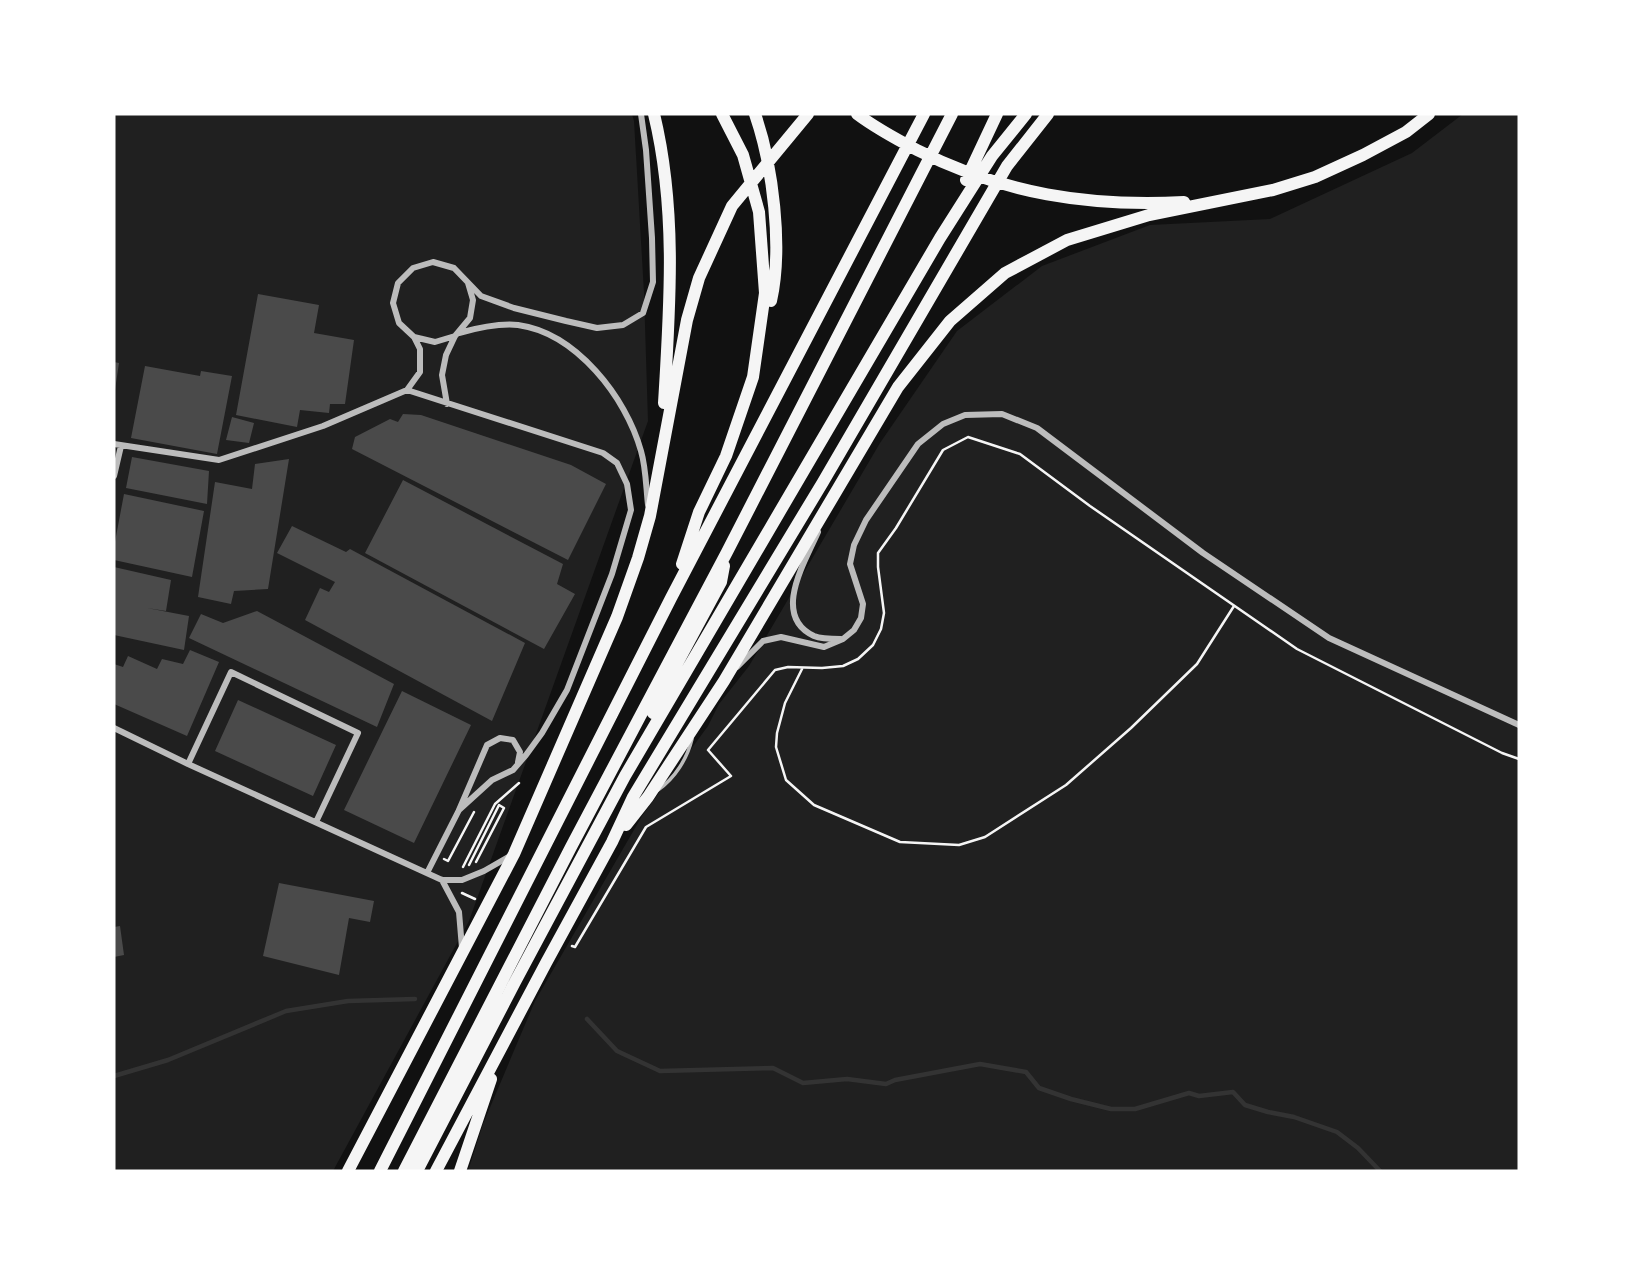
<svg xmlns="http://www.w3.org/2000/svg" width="1633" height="1285" font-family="'PT Sans Narrow',sans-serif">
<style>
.green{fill:#202020}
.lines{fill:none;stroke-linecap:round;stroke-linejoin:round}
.stream{stroke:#333;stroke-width:4.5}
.building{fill:#4a4a4a}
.path{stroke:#f5f5f5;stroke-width:2.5}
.service{stroke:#bcbcbc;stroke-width:3.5}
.minor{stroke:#bcbcbc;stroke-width:6}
.motorway{stroke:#f5f5f5;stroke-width:12}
</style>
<rect width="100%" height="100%" fill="#111"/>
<path class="green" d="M 114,114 L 632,114 L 634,121 L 644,293 L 648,421 L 469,921 L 333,1171 L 114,1171 Z
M 1463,114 L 1519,114 L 1519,1171 L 468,1171 L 483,1124 L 535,1001 L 642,816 L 708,726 L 719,704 L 749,666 L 880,443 L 957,331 L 1042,266 L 1150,225 L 1270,219 L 1412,153 Z"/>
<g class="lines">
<path class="stream" d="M 587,1019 L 617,1051 L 660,1071 L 773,1068 L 803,1083 L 847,1079 L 886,1084 L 895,1080 L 980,1064 L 1026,1072 L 1039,1088 L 1071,1099 L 1111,1109 L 1135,1109 L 1189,1093 L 1199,1096 L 1233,1092 L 1245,1105 L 1268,1112 L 1294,1117 L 1337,1132 L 1358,1148 L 1380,1171
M 114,1076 L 168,1060 L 286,1011 L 348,1001 L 415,999"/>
</g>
<path class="building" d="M 258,294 L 319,305 L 314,333 L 354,340 L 345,404 L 330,404 L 329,413 L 300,410 L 297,427 L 236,415 Z
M 114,362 L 119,363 L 115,390 L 114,390 Z
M 145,366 L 200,376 L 201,371 L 232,376 L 217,454 L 131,438 Z
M 403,414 L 421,415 L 571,465 L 606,484 L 568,560 L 352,449 L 355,437 L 390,419 L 398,422 Z
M 232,417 L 254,423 L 249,443 L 226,440 Z
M 132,457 L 209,471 L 207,504 L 126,488 Z
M 289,459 L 268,589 L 234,591 L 231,604 L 198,597 L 215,482 L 252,489 L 255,464 Z
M 403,480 L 563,564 L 557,584 L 575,594 L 544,649 L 365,553 Z
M 124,494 L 204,511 L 192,577 L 114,560 L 114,547 Z
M 292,526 L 346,552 L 350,549 L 525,643 L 492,721 L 305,620 L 320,588 L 329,592 L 335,582 L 277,553 Z
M 114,567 L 171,580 L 166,611 L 147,608 L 189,616 L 184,650 L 114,635 Z
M 257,611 L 394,684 L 377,727 L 189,638 L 201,614 L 223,623 Z
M 190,650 L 219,662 L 187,736 L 114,704 L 114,664 L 123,667 L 128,656 L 157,669 L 162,659 L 183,664 Z
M 402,691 L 471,725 L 414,843 L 344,810 Z
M 238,700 L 336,745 L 313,796 L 215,751 Z
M 279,883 L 374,901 L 370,922 L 349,918 L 339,975 L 263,956 Z
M 120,926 L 124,955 L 114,957 L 114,927 Z"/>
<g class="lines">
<path class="path" d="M 802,669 L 785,703 L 777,733 L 776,747 L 786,780 L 814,805 L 900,842 L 959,845 L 985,837 L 1066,785 L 1131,728 L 1197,664 L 1234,606
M 444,859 L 448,861 L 474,812
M 469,865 L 499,805 L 504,808 L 476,862
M 463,867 L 495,804 L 519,783
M 462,893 L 475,899
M 572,946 L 575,947 L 646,827 L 731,776 L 708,750 L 775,670 L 788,667 L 822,668 L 843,666 L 858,659 L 873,645 L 881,629 L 884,613 L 878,567 L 878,553 L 896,528 L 943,450 L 968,437 L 1020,454 L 1090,506 L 1297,649 L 1502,753 L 1519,759"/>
<path class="service" d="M 658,790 C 675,778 687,759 692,739"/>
<path class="minor" d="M 468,283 L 473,300 L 470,318 L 455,336 L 435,342 L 414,337 L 399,323 L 393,303 L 398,283 L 413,268 L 433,262 L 454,268 L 481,296 L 514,308 L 566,321 L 597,328 L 623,325 L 643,313 L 653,282 L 652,238 L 646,150 L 641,114
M 459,333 C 477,328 499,323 518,325 C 576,333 626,397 641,451 C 646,468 646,487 648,505
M 407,390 L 603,453 L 617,463 L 627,484 L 631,510 L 612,574 L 567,690 L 542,733 L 526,755 L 513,770 L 492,780 L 459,810
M 447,404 L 442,375 L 446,355 L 455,336
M 114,444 L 219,460 L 323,426 L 407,390 L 420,372 L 420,349 L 414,337
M 114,476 L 121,446
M 818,532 C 805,562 771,616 814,636 C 821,639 833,639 841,639
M 737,667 L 763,641 L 781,637 L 824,647 L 843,639 L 854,630 L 861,618 L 863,604 L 850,564 L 854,545 L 866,520 L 918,444 L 943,424 L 965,415 L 1002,414 L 1037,428 L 1203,553 L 1329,638 L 1519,725
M 114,728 L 188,764 L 442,880 L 462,880 L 484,871 L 510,856
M 188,764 L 231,672 L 358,733 L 316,822
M 427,873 L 459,810 L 487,745 L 500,738 L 513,740 L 520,752 L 518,762
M 442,880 L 459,912 L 462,948"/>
<path class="motorway" d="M 654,114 C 677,209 670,306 664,403
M 755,114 C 773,166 783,248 771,301
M 857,114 C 877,129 896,139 917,150 C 1004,194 1088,207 1184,202
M 966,180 L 997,114
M 682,564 L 699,512 L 726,456 L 753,377 L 765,293 L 759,212 L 743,155 L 722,114
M 653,713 L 673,671 L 721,582 L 724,566
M 626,825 L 648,797 L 724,681 L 898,387 L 950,321 L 1005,273 L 1067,240 L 1149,215 L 1273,190 L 1315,177 L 1363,155 L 1406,132 L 1429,114
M 348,1171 L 514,854 L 617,617 L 638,558 L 650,516 L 687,320 L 699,278 L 732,206 L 808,114
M 380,1171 L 671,598 L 924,114
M 404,1171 L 571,847 L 727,552 L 952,114
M 417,1171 L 515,982 L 625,776 L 940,238 L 992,156 L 1026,114
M 436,1171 L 546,963 L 612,842 L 633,797 L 823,482 L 1007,166 L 1048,114
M 460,1171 L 491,1079"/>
</g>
<rect width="1633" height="1285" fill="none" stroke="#ffffff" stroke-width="231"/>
</svg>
